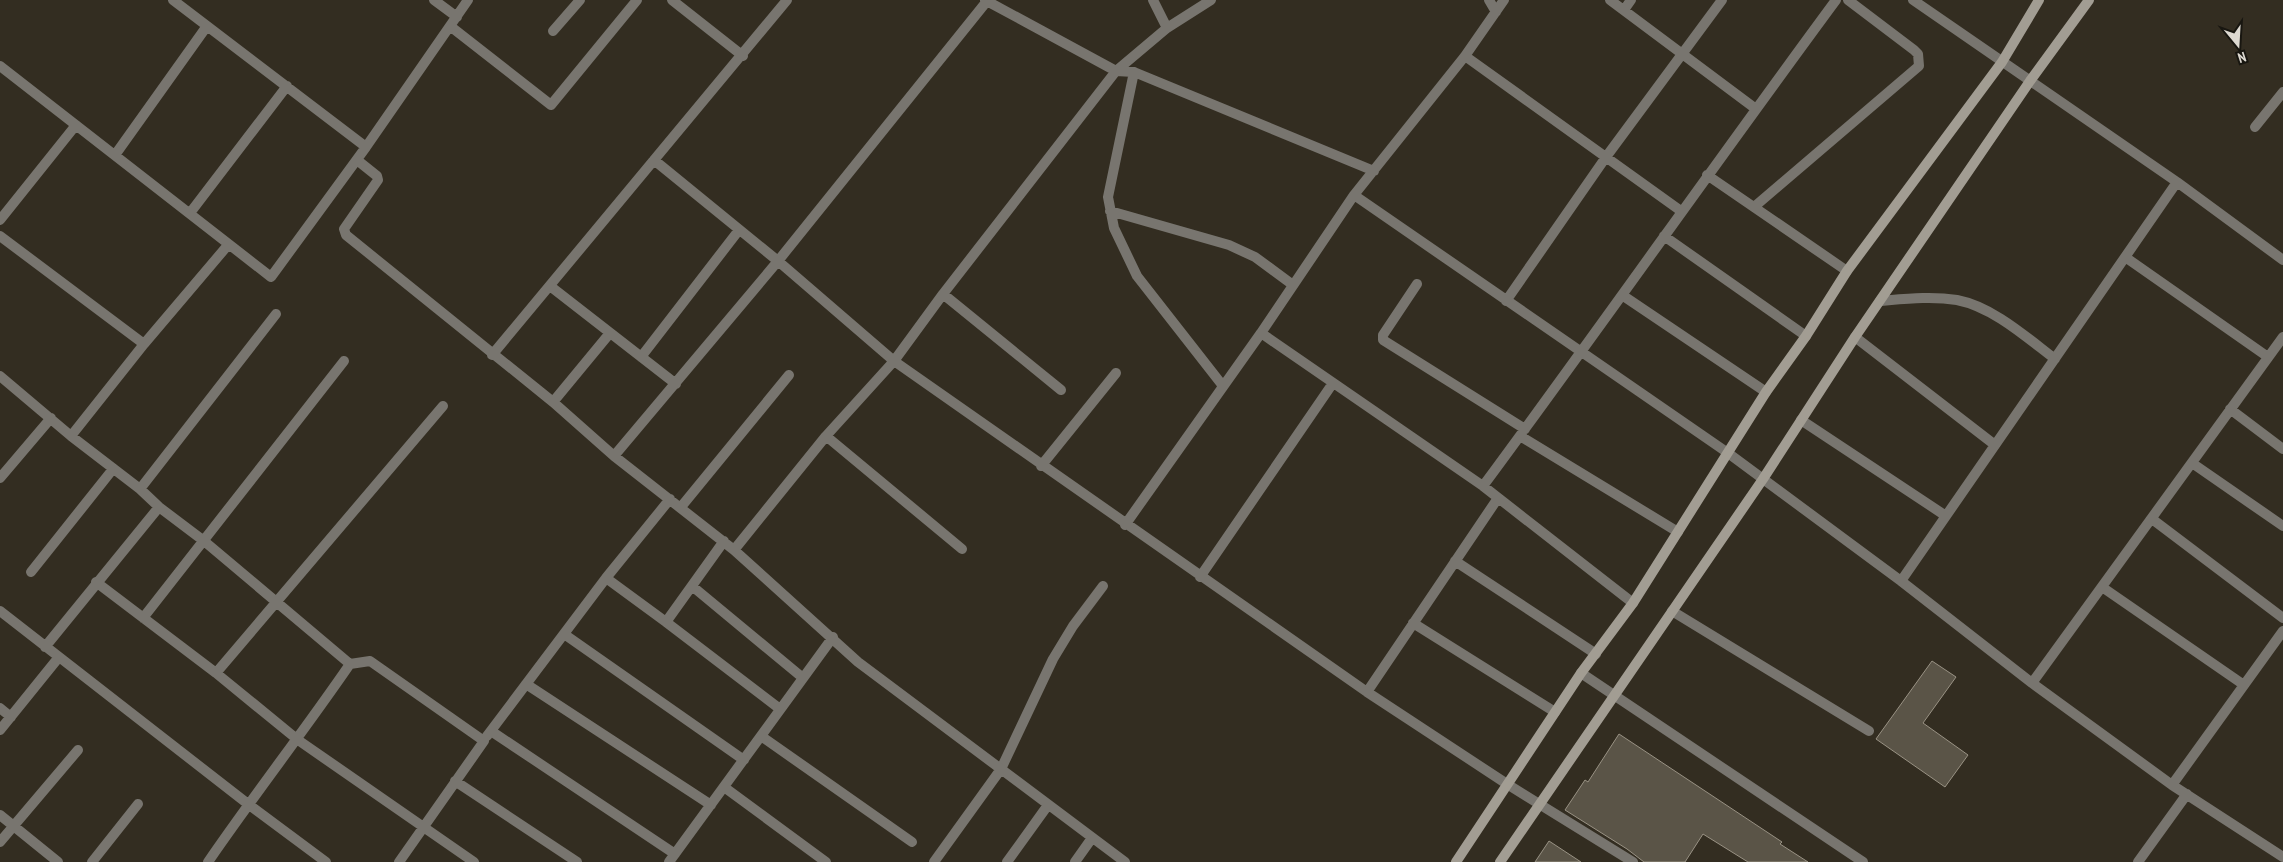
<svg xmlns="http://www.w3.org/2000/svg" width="2283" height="862" font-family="'PT Sans Narrow',sans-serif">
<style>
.building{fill:#5a5447;stroke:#999284}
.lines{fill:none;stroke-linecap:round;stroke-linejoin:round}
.lane{stroke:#78756f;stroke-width:10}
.street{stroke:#78756f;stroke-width:10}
.secondary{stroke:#a29d93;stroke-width:10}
</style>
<rect width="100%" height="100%" fill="#332d21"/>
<path class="building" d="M 1932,661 L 1956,677 L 1923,723 L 1968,755 L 1945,787 L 1876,739 Z
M 1619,734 L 1782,842 L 1780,844 L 1808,862 L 1748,862 L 1703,834 L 1685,862 L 1644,862 L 1627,849 L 1565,810 L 1585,780 L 1588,782 Z
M 1549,841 L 1581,862 L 1535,862 Z"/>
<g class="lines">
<path class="lane" d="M 1001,769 L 1053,659 L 1073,626 L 1103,586"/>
<path class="street" d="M 173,0 L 366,147
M 434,0 L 457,17
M 672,0 L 743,56
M 985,0 L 1116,71 L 1134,72 L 1374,171
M 1153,0 L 1167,28
M 1489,0 L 1496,12
M 1610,0 L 1756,109
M 1913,0 L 2177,182 L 2283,260
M 1624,10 L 1631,0
M 450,26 L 551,105 L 637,0
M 553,31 L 580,0
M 1465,56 L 1681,211
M 0,66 L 271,277 L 366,147 L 468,0
M 1134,72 L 1108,197 L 1114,228 L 1137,276 L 1223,386
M 2255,127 L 2283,92
M 115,155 L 207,26
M 357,160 L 377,176 L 378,180 L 344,229 L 346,235 L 553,402 L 614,456 L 734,550 L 858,662 L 1125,862
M 654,160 L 778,261 L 894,361 L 1367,692 L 1507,784 L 1633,862
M 1707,175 L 1847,271
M 1354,195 L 1728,453 L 1901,581 L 2032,683 L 2172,785 L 2283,857
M 1754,207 L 1919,66 L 1918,54 L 1914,50 L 1848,0
M 1110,211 L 1229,245 L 1255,257 L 1293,285
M 190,213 L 287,86
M 0,220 L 76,125
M 0,236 L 144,344
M 1664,236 L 1806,336
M 2125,257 L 2268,357
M 1417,284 L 1383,335 L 1383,340 L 1525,429
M 550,286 L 676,384
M 943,294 L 1061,390
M 1622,295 L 1766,392
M 1506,301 L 1606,157 L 1722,0
M 1880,301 C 1905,299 1931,296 1957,300 C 1993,307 2026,337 2055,359
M 1261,333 L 1483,486 C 1602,325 1717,161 1836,0
M 1855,337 L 1995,445
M 492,355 L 787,0
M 641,357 L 739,230
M 0,376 L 71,436 L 140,489 L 159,507 L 204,541 L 350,664 C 304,731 254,795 208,862
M 553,402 L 610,333
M 2230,409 L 2283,449
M 1801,420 L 1946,516
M 71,436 L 144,344 L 228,245
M 826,436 L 962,549
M 1520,436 L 1678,532
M 614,456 L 778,261 L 987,1
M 2192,463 L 2283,526
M 1041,466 L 1116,373
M 0,478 L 51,418
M 1483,486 L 1633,603
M 140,489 L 276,314
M 670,499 L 606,578 L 666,622 L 724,541
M 681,507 L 789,375
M 2152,519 L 2283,618
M 1125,525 L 1261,333 L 1354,195 L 1465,56 L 1504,0
M 734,550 L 826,436 L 894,361 L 943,294 L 1116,71 L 1167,28 L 1211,0
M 1455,561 L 1596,654
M 31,572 L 113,469
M 1200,577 L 1333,383
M 1901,581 L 2177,182
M 96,582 L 216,673 L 298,740 L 474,862
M 692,586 L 803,678
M 2102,587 L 2244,685
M 0,611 L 248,804 L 326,862
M 1672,611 L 1869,731
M 143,618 L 344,361
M 666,622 L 780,709
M 1413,623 L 1555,712
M 564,634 L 744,760
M 45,647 L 159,507
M 350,664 L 370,661 L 484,741 L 399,862
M 216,673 L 443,406
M 1581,673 L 1863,862
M 2032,683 L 2283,337
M 526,684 L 711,805
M 1367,692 L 1498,498
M 0,708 L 11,717
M 0,730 L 59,657
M 491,731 L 675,854
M 487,736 L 606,578
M 761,736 L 912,842
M 455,781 L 577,862
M 2172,785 L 2283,631
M 724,787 L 826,862
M 0,815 L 58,862
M 0,842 L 78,750
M 92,862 L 138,804
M 669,862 L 833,637
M 934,862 L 1001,769
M 1007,862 L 1048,805
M 1075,862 L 1092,838
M 2138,862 L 2187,794"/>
<path class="secondary" d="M 1456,862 L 1581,673 L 1633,603 L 1766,392 L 1806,336 L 1847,271 L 2002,62 L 2039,0
M 1500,862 L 1763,479 L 1855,337 L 2030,81 L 2089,0"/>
</g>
<g transform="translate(2238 45) rotate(162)" stroke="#181610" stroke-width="4" paint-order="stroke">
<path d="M0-4L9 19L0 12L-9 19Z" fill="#ddd9d1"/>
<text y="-8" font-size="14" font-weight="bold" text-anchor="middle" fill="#ddd9d1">N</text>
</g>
</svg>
